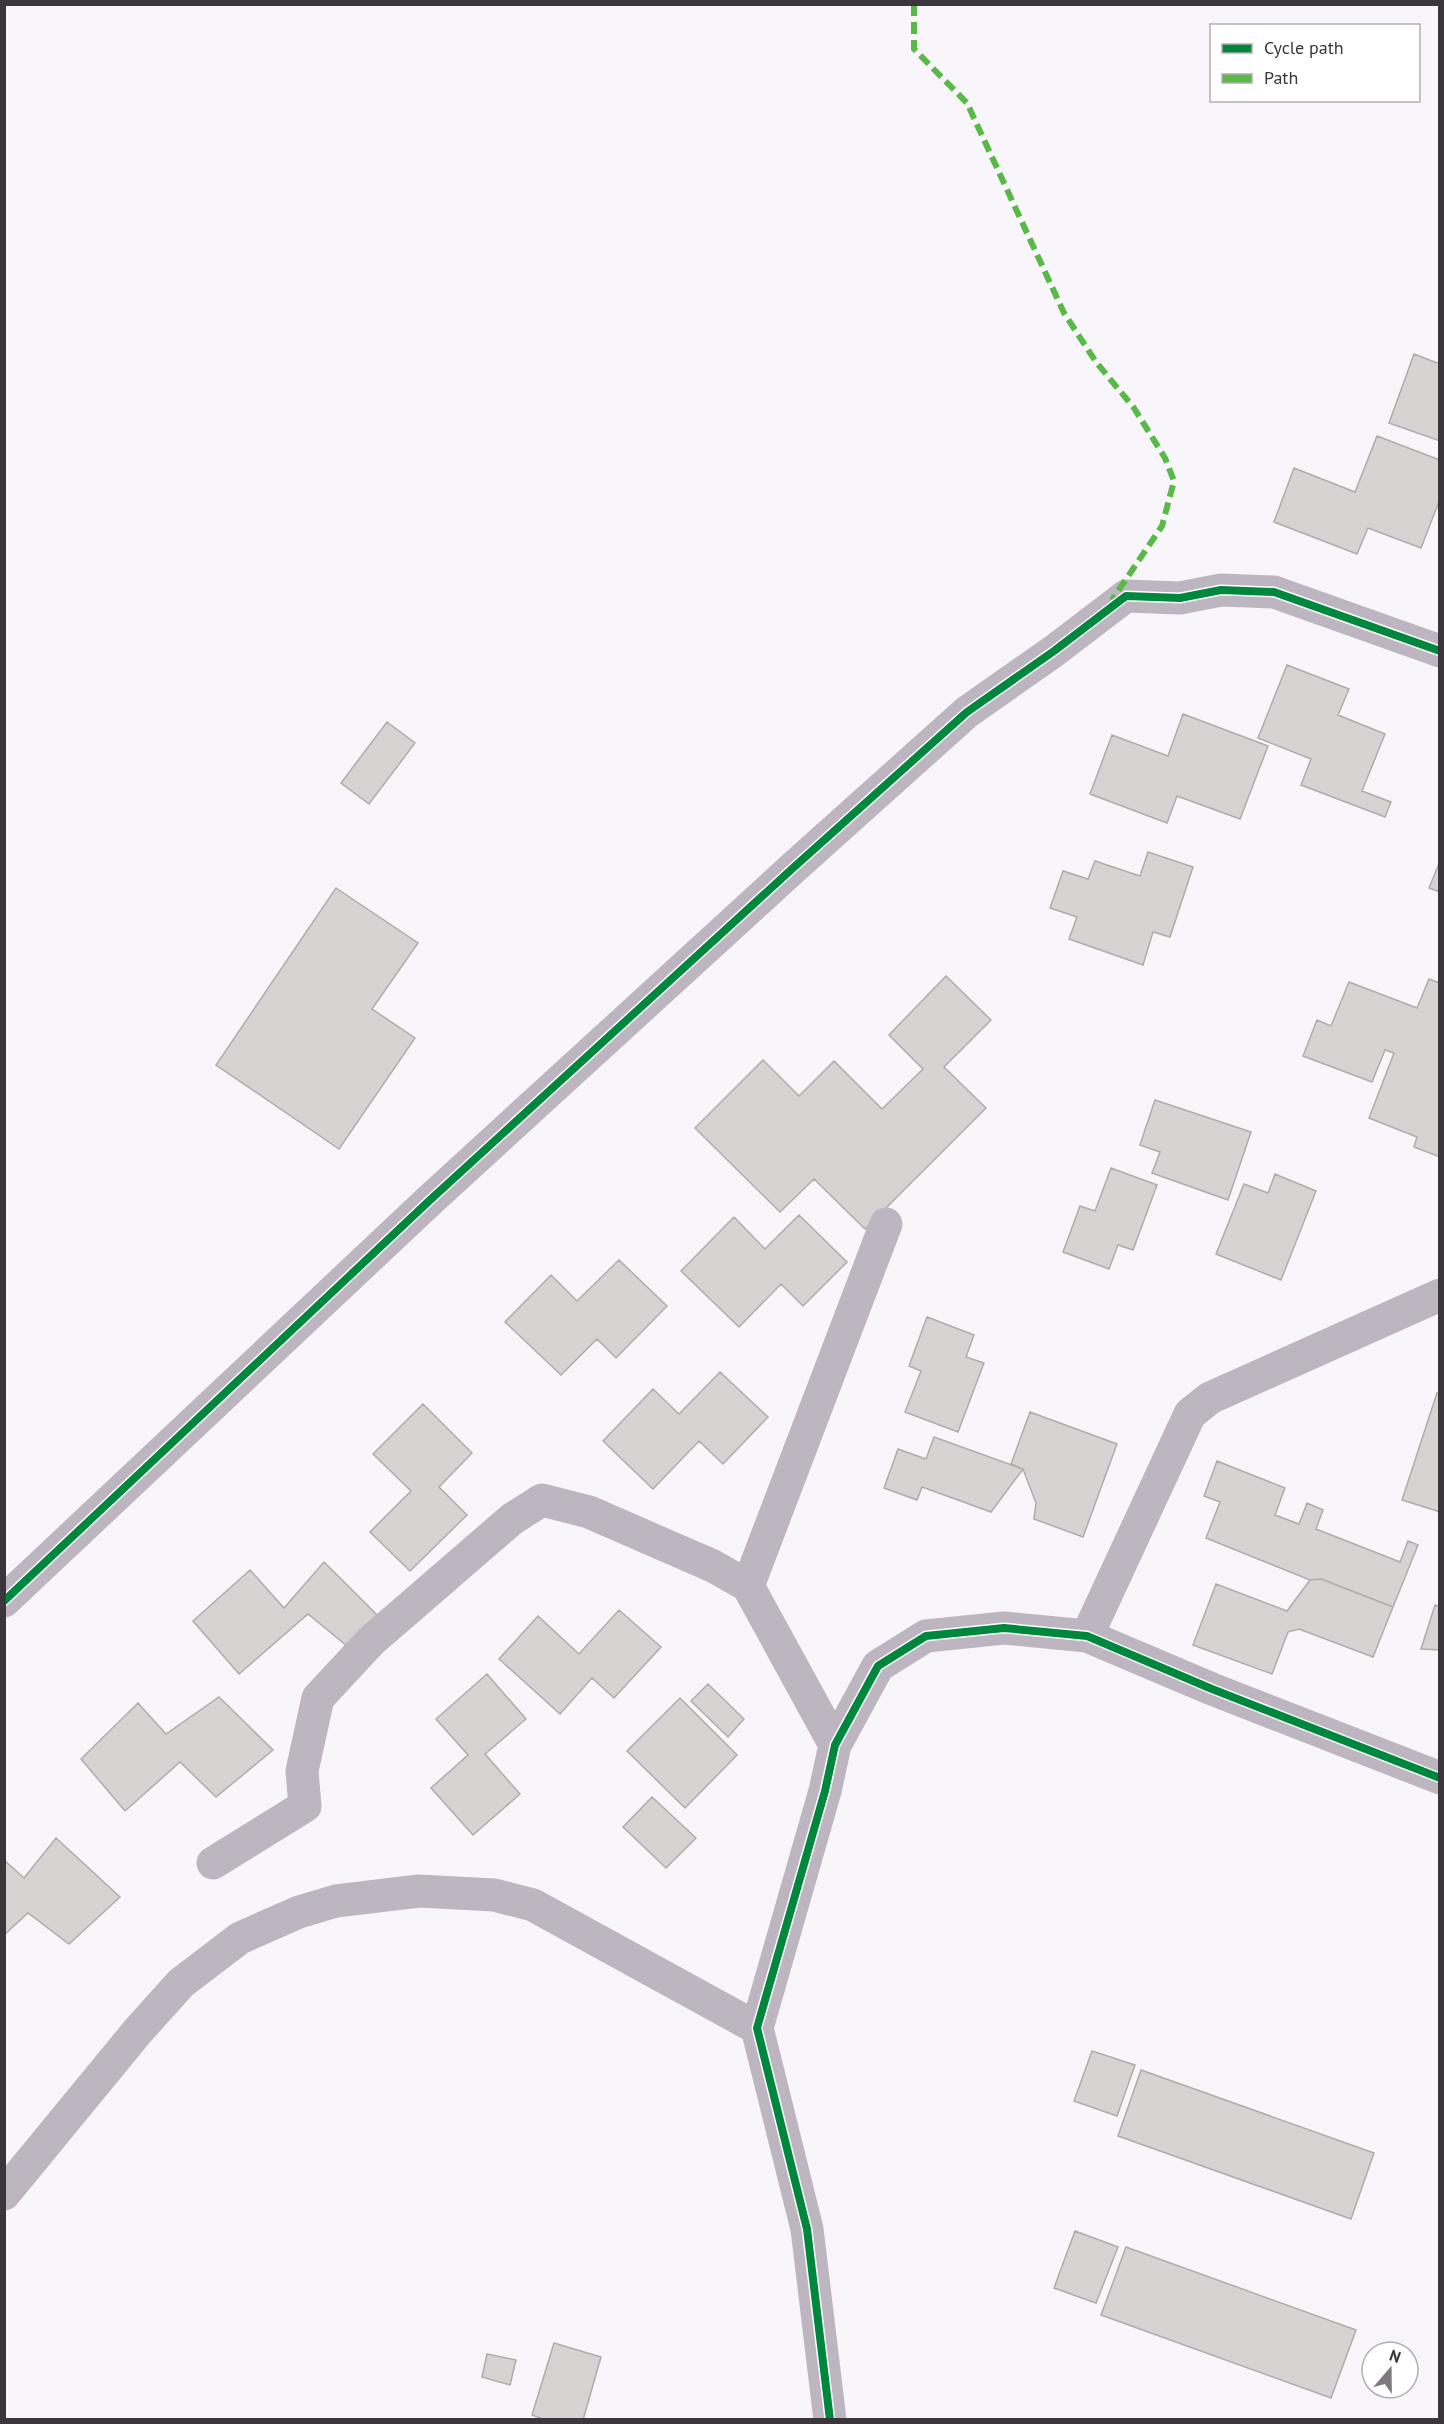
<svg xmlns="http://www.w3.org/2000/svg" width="1444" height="2424" font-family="'PT Sans',sans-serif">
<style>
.building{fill:#d6d3d2;stroke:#afacab;stroke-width:1.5}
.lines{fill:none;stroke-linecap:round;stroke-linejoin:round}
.minor{stroke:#bdb6c0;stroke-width:33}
.quiet{stroke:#58b947;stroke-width:6;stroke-dasharray:12 6;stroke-linecap:butt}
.cycleway-casing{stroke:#fff;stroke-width:11}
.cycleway{stroke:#00873e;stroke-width:8}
</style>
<rect width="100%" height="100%" fill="#f9f6fb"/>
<path class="building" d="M 1414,354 L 1440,364 L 1440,441 L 1389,423 Z
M 1377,436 L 1440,460 L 1440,499 L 1421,548 L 1368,528 L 1357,554 L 1274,522 L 1294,468 L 1355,492 Z
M 1287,665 L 1349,689 L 1338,715 L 1385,734 L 1362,791 L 1391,802 L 1385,817 L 1301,785 L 1311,759 L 1258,738 Z
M 1183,714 L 1268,746 L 1240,819 L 1177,796 L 1167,823 L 1090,794 L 1112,735 L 1168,756 Z
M 387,722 L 415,743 L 369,804 L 341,783 Z
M 1148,852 L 1193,867 L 1170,937 L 1153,932 L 1143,965 L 1069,939 L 1077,917 L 1050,908 L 1063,871 L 1088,879 L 1095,861 L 1140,876 Z
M 1440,861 L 1440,892 L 1429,888 Z
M 336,888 L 418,943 L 372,1009 L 415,1038 L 339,1149 L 216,1065 Z
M 946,976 L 991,1020 L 944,1067 L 986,1108 L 865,1229 L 814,1179 L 780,1212 L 695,1128 L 763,1060 L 799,1096 L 834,1061 L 882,1109 L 923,1069 L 889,1035 Z
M 1429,979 L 1440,983 L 1440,1157 L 1414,1147 L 1417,1137 L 1369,1118 L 1394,1053 L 1385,1050 L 1372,1082 L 1303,1056 L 1317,1020 L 1331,1026 L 1349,982 L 1417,1008 Z
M 1155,1100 L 1251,1132 L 1228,1200 L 1152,1173 L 1160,1152 L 1140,1145 Z
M 1111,1168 L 1157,1185 L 1133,1250 L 1118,1245 L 1109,1269 L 1063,1252 L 1080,1206 L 1095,1211 Z
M 1275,1174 L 1316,1191 L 1281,1280 L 1216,1254 L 1244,1184 L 1268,1193 Z
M 799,1215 L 847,1262 L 803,1306 L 781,1284 L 739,1327 L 681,1271 L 734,1217 L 765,1249 Z
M 619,1260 L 667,1306 L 616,1358 L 597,1339 L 561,1375 L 505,1322 L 551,1275 L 577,1301 Z
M 927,1317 L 974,1335 L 966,1357 L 984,1363 L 958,1432 L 905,1412 L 921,1371 L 909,1366 Z
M 720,1372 L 768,1417 L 723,1464 L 699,1441 L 653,1489 L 603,1441 L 653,1389 L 679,1414 Z
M 1437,1393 L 1440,1394 L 1440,1512 L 1402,1500 Z
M 423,1404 L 472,1453 L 439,1487 L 467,1515 L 410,1571 L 370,1532 L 411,1491 L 373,1454 Z
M 1030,1412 L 1117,1444 L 1083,1537 L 1034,1519 L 1036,1503 L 1023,1469 L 1011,1464 Z
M 934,1437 L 1023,1469 L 991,1512 L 922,1487 L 917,1500 L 884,1488 L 898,1449 L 926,1459 Z
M 1217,1461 L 1285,1488 L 1275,1515 L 1299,1524 L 1307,1503 L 1323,1510 L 1316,1529 L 1400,1562 L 1408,1541 L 1418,1545 L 1393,1607 L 1321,1579 L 1310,1580 L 1206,1538 L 1220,1502 L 1204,1496 Z
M 324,1562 L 379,1617 L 347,1646 L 308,1614 L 239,1674 L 193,1621 L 250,1570 L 284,1608 Z
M 1321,1579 L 1393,1607 L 1373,1657 L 1299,1629 L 1288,1632 L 1272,1674 L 1193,1645 L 1216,1584 L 1287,1611 L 1310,1580 Z
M 1435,1605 L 1440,1607 L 1440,1650 L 1421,1649 Z
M 619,1610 L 661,1647 L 614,1698 L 592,1678 L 560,1714 L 499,1659 L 538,1616 L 579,1654 Z
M 487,1674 L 526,1719 L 485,1754 L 520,1794 L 473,1835 L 431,1788 L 468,1755 L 436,1719 Z
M 708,1684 L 744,1719 L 728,1737 L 691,1701 Z
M 219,1697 L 273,1750 L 216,1797 L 180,1762 L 125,1811 L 81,1759 L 138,1703 L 166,1734 Z
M 680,1698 L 737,1755 L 685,1808 L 627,1751 Z
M 652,1797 L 696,1838 L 666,1868 L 623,1827 Z
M 56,1838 L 120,1897 L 69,1944 L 28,1913 L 4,1935 L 4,1860 L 24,1878 Z
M 1092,2051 L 1135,2065 L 1117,2116 L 1074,2101 Z
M 1141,2070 L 1374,2153 L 1351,2219 L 1118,2136 Z
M 1075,2231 L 1118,2247 L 1096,2303 L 1054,2288 Z
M 1126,2247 L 1356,2330 L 1331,2398 L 1101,2315 Z
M 554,2343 L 601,2357 L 583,2420 L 546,2420 L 532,2415 Z
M 487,2354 L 516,2360 L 510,2385 L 482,2377 Z"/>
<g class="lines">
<path class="minor" d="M 748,1586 L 886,1224
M 4,1601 L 429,1201 L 793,868 L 967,712 L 1054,651 L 1126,596 L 1180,598 L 1221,590 L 1274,592 L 1440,651
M 1087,1636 L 1190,1414 L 1210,1398 L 1440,1295
M 213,1863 L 305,1806 L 302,1771 L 318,1698 L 371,1641 L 512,1519 L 542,1500 L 589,1512 L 713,1566 L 748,1586 L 835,1745
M 4,2194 L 137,2032 L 181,1983 L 240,1938 L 299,1912 L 336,1901 L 419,1891 L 494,1895 L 533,1905 L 757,2028
M 830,2420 L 807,2229 L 757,2028 L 825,1791 L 835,1745 L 878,1666 L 926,1636 L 1004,1628 L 1087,1636 L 1212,1689 L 1440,1778"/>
<path class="quiet" d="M 914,4 L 914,49 L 967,103 L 1064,313 L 1096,362 L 1134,408 L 1165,458 L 1174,481 L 1162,526 L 1112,600"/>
<defs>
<path id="cycleway" d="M 4,1601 L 429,1201 L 793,868 L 967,712 L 1054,651 L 1126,596 L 1180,598 L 1221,590 L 1274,592 L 1440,651
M 830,2420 L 807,2229 L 757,2028 L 825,1791 L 835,1745 L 878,1666 L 926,1636 L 1004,1628 L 1087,1636 L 1212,1689 L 1440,1778"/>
</defs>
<use href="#cycleway" class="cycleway-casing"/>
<use href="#cycleway" class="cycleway"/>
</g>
<rect width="1444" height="2424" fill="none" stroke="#3a363c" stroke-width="12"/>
<rect x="1210" y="24" width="210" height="78" fill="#ffffff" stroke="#b0afb1" stroke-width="1.5"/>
<rect x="1222" y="44" width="30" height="9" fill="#00873e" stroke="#b0afb1" stroke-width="1.5"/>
<text x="1264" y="54" font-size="18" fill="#3a363c">Cycle path</text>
<rect x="1222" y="74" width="30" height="9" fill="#58b947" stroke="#b0afb1" stroke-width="1.5"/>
<text x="1264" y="84" font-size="18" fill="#3a363c">Path</text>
<g transform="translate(1390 2370) rotate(20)"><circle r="28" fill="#ffffff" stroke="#b0afb1" stroke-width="1.5"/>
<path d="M0-4.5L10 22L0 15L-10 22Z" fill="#7d797f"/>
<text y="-9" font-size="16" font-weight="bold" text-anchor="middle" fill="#3a363c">N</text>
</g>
</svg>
